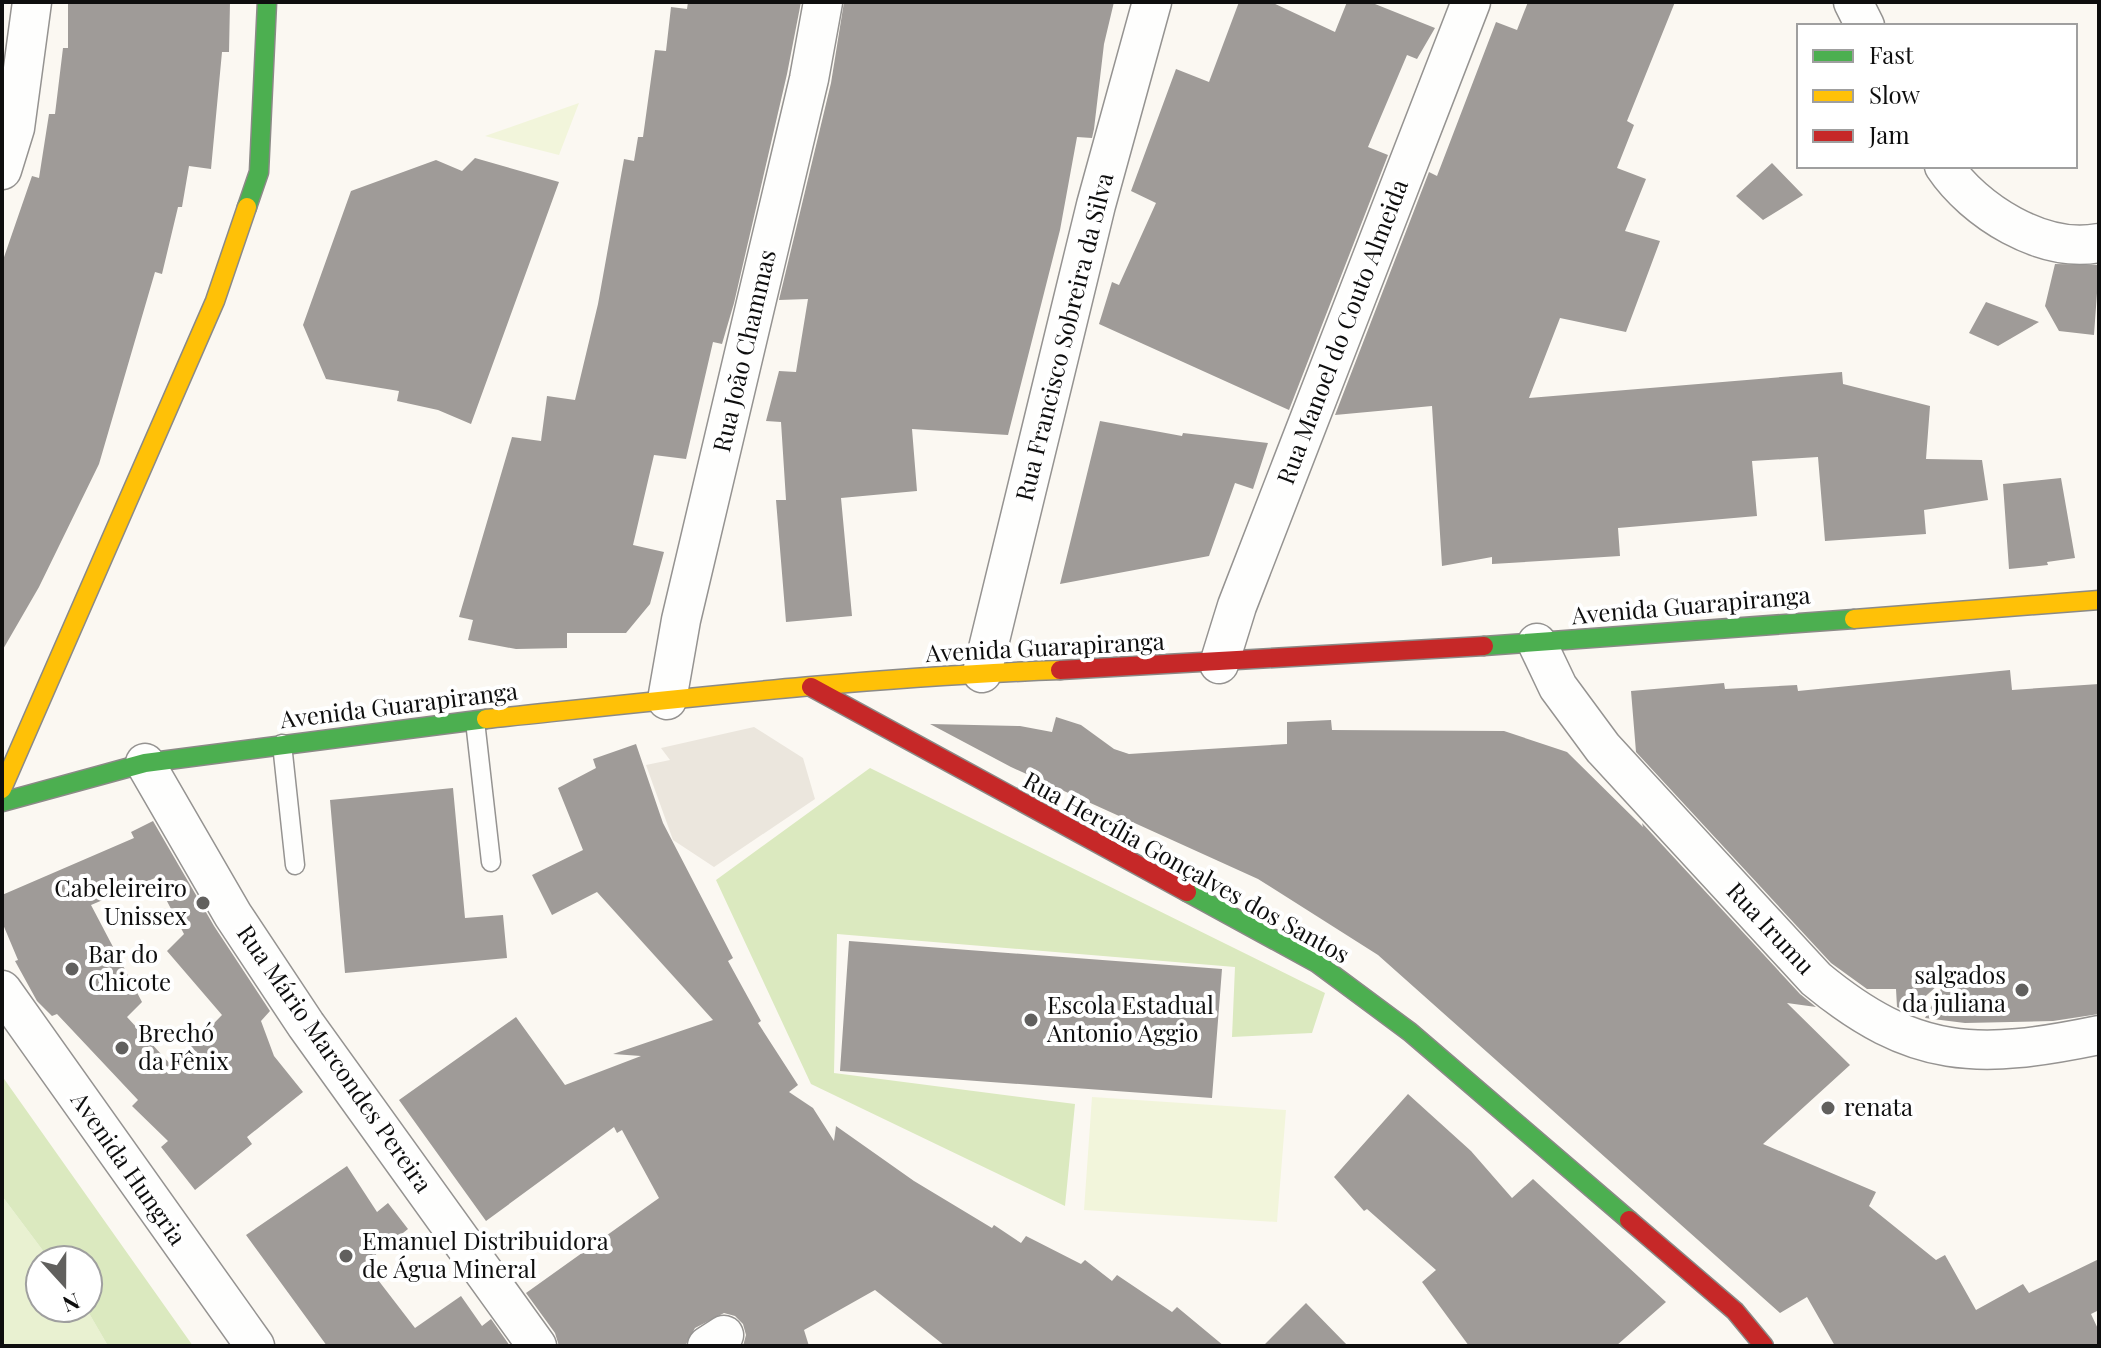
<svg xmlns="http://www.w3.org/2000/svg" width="2101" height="1348" font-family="'Playfair Display',serif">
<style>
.green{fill:#e9f1d1}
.forest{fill:#dbe9bf}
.pitch{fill:#f2f5db}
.plaza{fill:#ebe6dd}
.building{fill:#9f9b98;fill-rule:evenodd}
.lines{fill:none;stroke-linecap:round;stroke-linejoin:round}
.lane-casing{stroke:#959391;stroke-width:21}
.street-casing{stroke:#959391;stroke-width:41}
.fast-casing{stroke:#8b8a87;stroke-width:21}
.slow-casing{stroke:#8b8a87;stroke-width:21}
.jam-casing{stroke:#8b8a87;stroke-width:21}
.lane{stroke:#fefefd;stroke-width:18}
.street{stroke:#fefefd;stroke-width:38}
.fast{stroke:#4caf50;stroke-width:18}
.slow{stroke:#ffc107;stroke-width:18}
.jam{stroke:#c62828;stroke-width:18}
.poi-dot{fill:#61605e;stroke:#fff;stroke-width:3}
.labels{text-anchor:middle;stroke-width:8;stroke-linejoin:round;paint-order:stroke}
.street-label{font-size:24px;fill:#0e0e0e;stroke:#fff}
.poi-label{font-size:24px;fill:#0e0e0e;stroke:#fff;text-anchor:start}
</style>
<rect width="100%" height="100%" fill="#fbf8f2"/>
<path class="green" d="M 2,1196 L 50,1260 L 40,1260 L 40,1308 L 86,1308 L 108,1346 L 2,1346 Z"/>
<path class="forest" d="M 870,768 L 1325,993 L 1312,1033 L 1232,1037 L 1235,967 L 837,934 L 834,1073 L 1075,1104 L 1065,1206 L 811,1084 L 716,880 Z
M 2,1077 L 2,1076 L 193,1346 L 108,1346 L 86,1308 L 88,1260 L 50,1260 L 2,1196 Z"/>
<path class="pitch" d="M 579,103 L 559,155 L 485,136 Z
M 1092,1097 L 1286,1110 L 1277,1222 L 1084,1210 Z"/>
<path class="plaza" d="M 754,727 L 803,758 L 815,799 L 714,867 L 673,840 L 646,765 L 670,760 L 661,748 Z"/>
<path class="building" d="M 68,2 L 230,2 L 229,52 L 222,52 L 211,169 L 189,166 L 182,207 L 178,207 L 162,274 L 155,272 L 99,464 L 39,587 L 2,651 L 2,263 L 32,176 L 39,178 L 49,114 L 55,114 L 63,48 L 68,48 Z
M 688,2 L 801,2 L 787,74 L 734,303 L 722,344 L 713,342 L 686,459 L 654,455 L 633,545 L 664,552 L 650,604 L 626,633 L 567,633 L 567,648 L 516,649 L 468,640 L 473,620 L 459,617 L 512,437 L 541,441 L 547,396 L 575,400 L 598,304 L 624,159 L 634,161 L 638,137 L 643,137 L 655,50 L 666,51 L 671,7 L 687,9 Z
M 844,2 L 1114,2 L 1104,44 L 1094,129 L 1092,138 L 1077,137 L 1060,230 L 1008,435 L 912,429 L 917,491 L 841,498 L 852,616 L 786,622 L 776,500 L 786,500 L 781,422 L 766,421 L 779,371 L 796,372 L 808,299 L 779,300 L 831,83 Z
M 1239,2 L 1271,2 L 1335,32 L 1347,2 L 1370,2 L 1435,28 L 1417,59 L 1407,55 L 1368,147 L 1388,155 L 1289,410 L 1099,324 L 1112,282 L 1119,285 L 1156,203 L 1131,191 L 1176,69 L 1209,82 Z
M 1528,2 L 1675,2 L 1627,121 L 1634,125 L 1617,168 L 1646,179 L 1625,231 L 1660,241 L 1626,332 L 1560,318 L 1529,398 L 1842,372 L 1843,384 L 1930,406 L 1926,459 L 1982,460 L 1988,500 L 1924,510 L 1926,534 L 1825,541 L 1818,457 L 1752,461 L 1757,516 L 1618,528 L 1620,556 L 1492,564 L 1492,557 L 1442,566 L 1432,406 L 1335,415 L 1429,172 L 1437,176 L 1496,22 L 1517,30 Z
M 475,158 L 559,182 L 471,424 L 438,410 L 397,401 L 399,391 L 326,379 L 303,325 L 351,191 L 436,160 L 462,171 Z
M 1772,163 L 1803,195 L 1763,220 L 1736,196 Z
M 2055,264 L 2099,265 L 2094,335 L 2059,331 L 2045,306 Z
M 1986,302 L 2039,322 L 1998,346 L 1969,333 Z
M 1100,421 L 1182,436 L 1183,433 L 1268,443 L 1253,489 L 1235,483 L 1209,556 L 1060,584 Z
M 2061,478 L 2075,558 L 2047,562 L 2048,565 L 2009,569 L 2003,484 Z
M 2010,670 L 2012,690 L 2099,684 L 2099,1014 L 2053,1021 L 1965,1023 L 1925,1018 L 1948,976 L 1908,1012 L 1897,1007 L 1896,989 L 1867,989 L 1831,963 L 1636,752 L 1631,691 L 1724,683 L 1725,689 L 1797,685 L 1798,691 Z
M 1056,717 L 1081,725 L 1114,749 L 1129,754 L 1287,744 L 1287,722 L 1331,720 L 1332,730 L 1504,731 L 1567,752 L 1643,827 L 1642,823 L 1800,994 L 1816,1007 L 1787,1003 L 1850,1065 L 1763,1144 L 1876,1192 L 1869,1206 L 1936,1260 L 1945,1255 L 1976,1310 L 2023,1284 L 2029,1293 L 2099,1259 L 2099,1310 L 2091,1314 L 2099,1331 L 2099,1346 L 1835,1346 L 1807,1297 L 1780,1313 L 1378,955 L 1258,879 L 1011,767 L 930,724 L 1020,726 L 1052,732 Z
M 636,744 L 663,823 L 733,958 L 728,961 L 761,1021 L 758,1023 L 798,1085 L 789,1092 L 813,1108 L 834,1141 L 836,1126 L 914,1181 L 992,1228 L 994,1225 L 1021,1243 L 1026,1236 L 1081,1264 L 1085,1260 L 1112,1281 L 1117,1275 L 1172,1312 L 1177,1307 L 1224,1346 L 945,1346 L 875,1290 L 804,1330 L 809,1346 L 743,1346 L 746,1335 L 743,1324 L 735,1316 L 724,1313 L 695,1328 L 685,1346 L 559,1346 L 555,1333 L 526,1293 L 659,1198 L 622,1130 L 617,1133 L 614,1127 L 486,1221 L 399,1100 L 516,1017 L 565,1085 L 641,1056 L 613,1054 L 713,1020 L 597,892 L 552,915 L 532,875 L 583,850 L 558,788 L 596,768 L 593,759 Z
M 453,788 L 465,918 L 503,915 L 507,958 L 345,973 L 330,800 Z
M 153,821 L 214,926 L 270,1011 L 261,1021 L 274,1056 L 303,1092 L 247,1137 L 252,1144 L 195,1190 L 161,1147 L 168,1141 L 132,1106 L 138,1100 L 57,1014 L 52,1016 L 37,1001 L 15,961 L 18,960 L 2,922 L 2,895 L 134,838 L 131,832 ZM 155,878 L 184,934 L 167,951 L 222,1015 L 172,1066 L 127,1017 L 142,1002 L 91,905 Z
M 849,941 L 1222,969 L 1212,1098 L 840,1071 Z
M 1408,1094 L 1471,1151 L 1512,1198 L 1533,1179 L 1666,1302 L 1616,1346 L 1469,1346 L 1422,1282 L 1436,1270 L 1367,1209 L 1364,1211 L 1334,1177 Z
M 347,1166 L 377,1212 L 388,1203 L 408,1229 L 365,1263 L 415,1328 L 461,1296 L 482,1326 L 491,1319 L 510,1346 L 327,1346 L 246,1235 Z
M 1306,1303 L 1348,1346 L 1263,1346 Z"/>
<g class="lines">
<defs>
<path id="lane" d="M 475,721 L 491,862
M 282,744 L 295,865"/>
<path id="street" d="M 1853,2 L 1865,26
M 1944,166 C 1974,211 2043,254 2099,243
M 2,170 L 15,128 L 32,2
M 1537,643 L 1558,687 L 1603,748 L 1816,979 C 1914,1060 1978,1060 2099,1035
M 1219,664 L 1237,606 L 1471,2
M 982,673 L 1096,205 L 1152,2
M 667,700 L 681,620 L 809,79 L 823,2
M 145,763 L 233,915 L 306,1025 L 537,1346
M 2,990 L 255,1346
M 707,1346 L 724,1335"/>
<path id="fast" d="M 247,207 L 259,172 L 267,2
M 1484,646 L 1854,619
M 2,802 L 145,763 L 486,719
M 1187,892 L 1317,963 L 1410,1032 L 1629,1220"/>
<path id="slow" d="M 1854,619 L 2099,600
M 486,719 C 677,699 868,677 1060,670
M 2,789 L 215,301 L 247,207"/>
<path id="jam" d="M 1060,670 L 1484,646
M 811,687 L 1187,892
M 1629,1220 L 1735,1311 L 1764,1346"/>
</defs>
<use href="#lane" class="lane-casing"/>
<use href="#street" class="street-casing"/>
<use href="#fast" class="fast-casing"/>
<use href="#slow" class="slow-casing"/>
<use href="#jam" class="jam-casing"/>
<use href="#lane" class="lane"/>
<use href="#street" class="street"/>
<use href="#fast" class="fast"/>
<use href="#slow" class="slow"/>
<use href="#jam" class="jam"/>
</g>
<g class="poi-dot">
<circle cx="203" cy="903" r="8"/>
<circle cx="72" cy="969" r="8"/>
<circle cx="2022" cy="990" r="8"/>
<circle cx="1031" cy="1020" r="8"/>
<circle cx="122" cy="1048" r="8"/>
<circle cx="1828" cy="1108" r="8"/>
<circle cx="346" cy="1256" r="8"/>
</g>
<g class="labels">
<g class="street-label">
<text transform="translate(1343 332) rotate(-69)" y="8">Rua Manoel do Couto Almeida</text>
<text transform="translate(1065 337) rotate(-76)" y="8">Rua Francisco Sobreira da Silva</text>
<text transform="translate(745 351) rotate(-77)" y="8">Rua João Chammas</text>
<text transform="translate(1691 606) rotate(-5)" y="8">Avenida Guarapiranga</text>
<text transform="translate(1045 648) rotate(-3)" y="8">Avenida Guarapiranga</text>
<text transform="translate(399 706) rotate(-7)" y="8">Avenida Guarapiranga</text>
<text transform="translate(1186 868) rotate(29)" y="8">Rua Hercília Gonçalves dos Santos</text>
<text transform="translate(1770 929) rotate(47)" y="8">Rua Irumu</text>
<text transform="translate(334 1059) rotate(55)" y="8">Rua Mário Marcondes Pereira</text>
<text transform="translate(128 1169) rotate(55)" y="8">Avenida Hungria</text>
</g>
<g class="poi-label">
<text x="187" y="897" text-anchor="end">Cabeleireiro<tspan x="187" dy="28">Unissex</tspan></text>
<text x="88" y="963">Bar do<tspan x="88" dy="28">Chicote</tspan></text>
<text x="2006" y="984" text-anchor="end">salgados<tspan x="2006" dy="28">da juliana</tspan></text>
<text x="1047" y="1014">Escola Estadual<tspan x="1047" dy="28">Antonio Aggio</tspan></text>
<text x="138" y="1042">Brechó<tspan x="138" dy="28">da Fênix</tspan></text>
<text x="1844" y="1116">renata</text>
<text x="362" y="1250">Emanuel Distribuidora<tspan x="362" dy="28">de Água Mineral</tspan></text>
</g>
</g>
<rect width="2101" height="1348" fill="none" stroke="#0e0e0e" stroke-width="8"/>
<rect x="1797" y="24" width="280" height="144" fill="#ffffff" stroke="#9f9f9f" stroke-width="2"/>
<rect x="1813" y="50" width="40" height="12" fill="#4caf50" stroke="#9f9f9f" stroke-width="2"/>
<text x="1869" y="64" font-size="24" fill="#0e0e0e">Fast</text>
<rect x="1813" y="90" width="40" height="12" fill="#ffc107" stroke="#9f9f9f" stroke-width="2"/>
<text x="1869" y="104" font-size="24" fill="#0e0e0e">Slow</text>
<rect x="1813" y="130" width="40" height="12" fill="#c62828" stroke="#9f9f9f" stroke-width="2"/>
<text x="1869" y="144" font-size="24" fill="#0e0e0e">Jam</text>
<g transform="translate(64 1284) rotate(159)"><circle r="38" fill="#ffffff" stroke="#9f9f9f" stroke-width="2"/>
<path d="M0-6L14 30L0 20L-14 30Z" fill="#61605e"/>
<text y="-12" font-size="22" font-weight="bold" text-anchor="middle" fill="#0e0e0e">N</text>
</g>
</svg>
